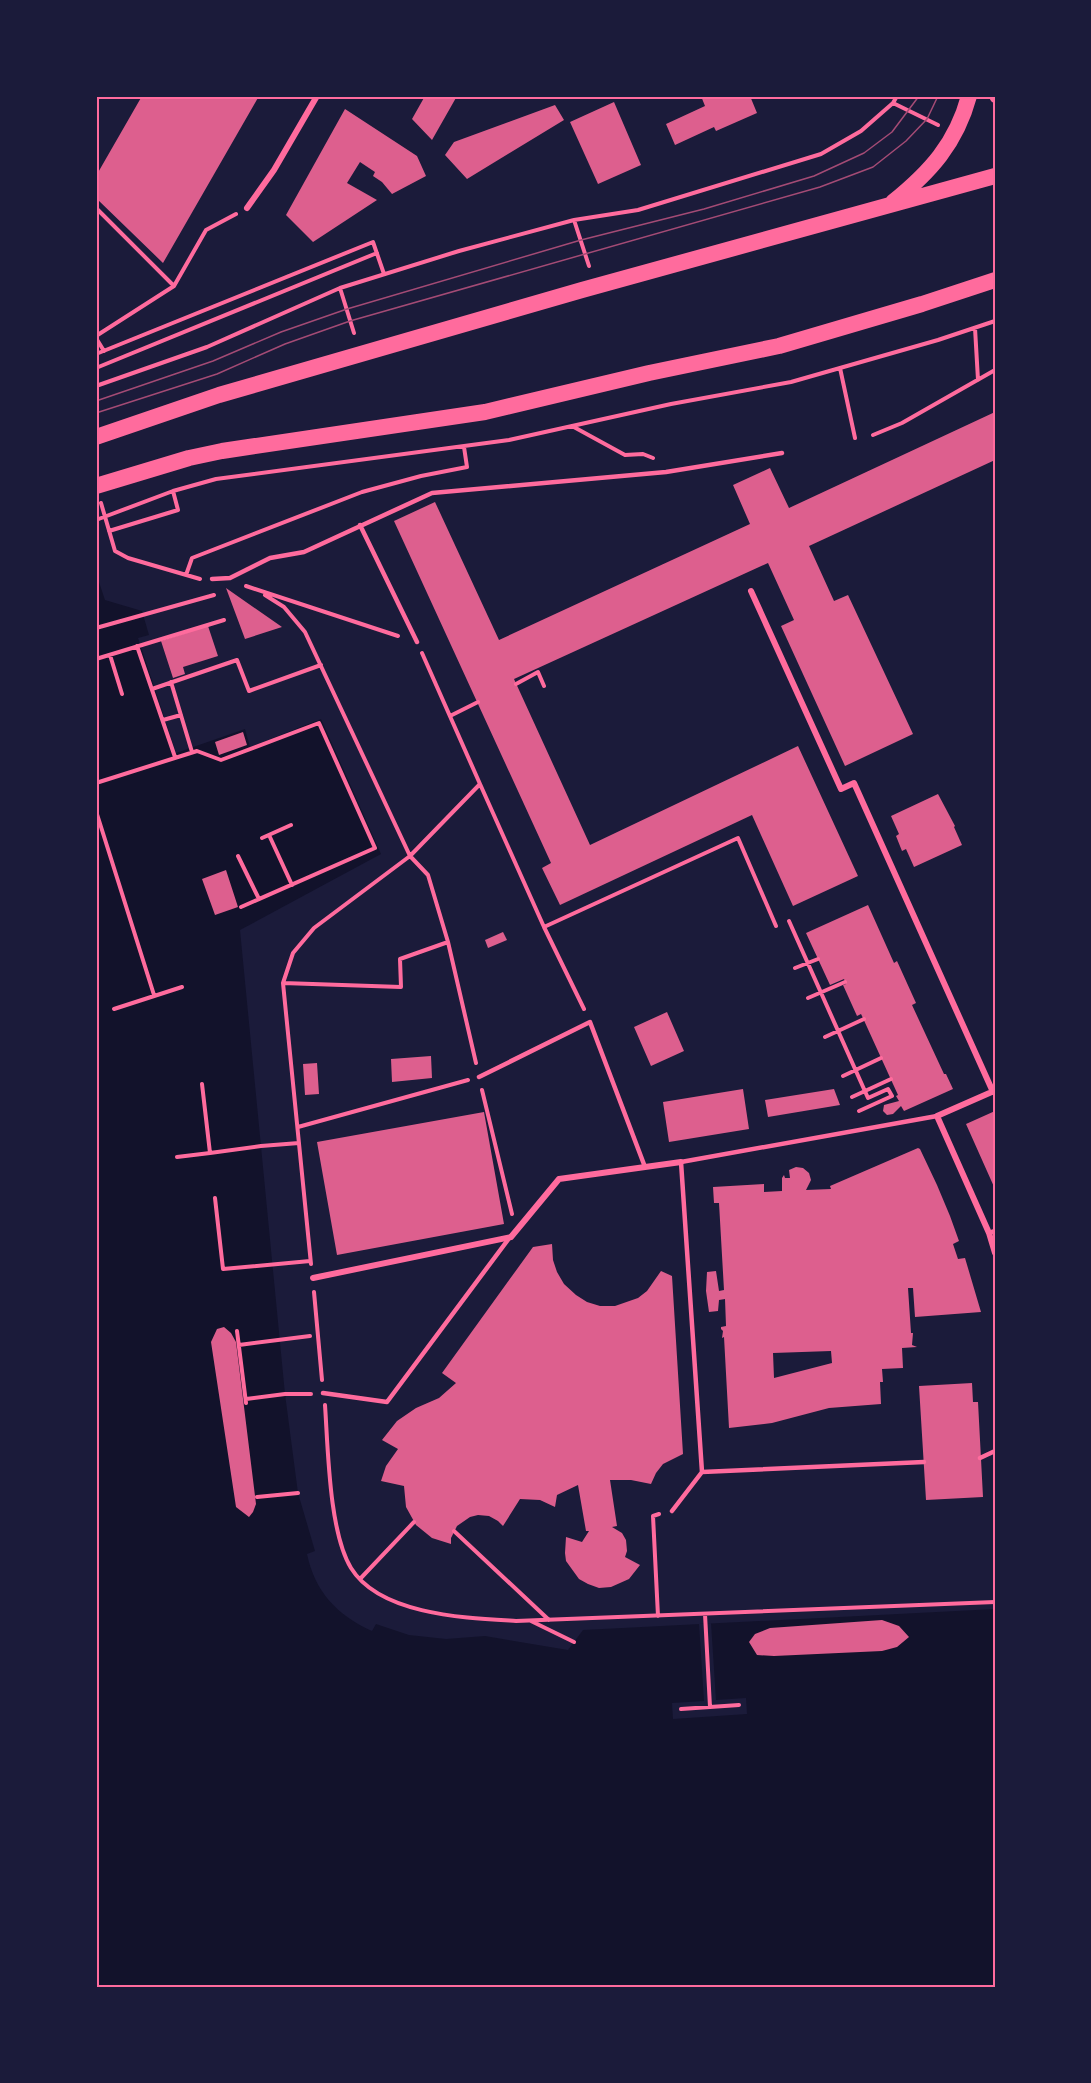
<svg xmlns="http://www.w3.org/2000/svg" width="1091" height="2083" font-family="'Open Sans',sans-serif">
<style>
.water{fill:#12122b}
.pier{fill:#1b1b3a}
.building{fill:#dd5f8e;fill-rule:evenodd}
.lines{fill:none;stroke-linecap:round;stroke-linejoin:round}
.path{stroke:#ff6b9d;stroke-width:4}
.service{stroke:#ff6b9d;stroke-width:4.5}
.minor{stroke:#ff6b9d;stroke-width:6}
.tertiary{stroke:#ff6b9d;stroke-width:10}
.trunk{stroke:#ff6b9d;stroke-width:16}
.tram{stroke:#a44b75;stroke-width:1.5}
.neatline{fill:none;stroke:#ff6b9d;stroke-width:2}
</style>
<rect width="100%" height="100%" fill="#1b1b3a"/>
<path class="water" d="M 96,573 L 105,600 L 142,611 L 149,635 L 138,638 L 176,753 L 245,729 L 250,747 L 321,719 L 381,854 L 240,930 L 285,1394 L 298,1493 L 315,1551 L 307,1554 C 315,1592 337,1615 372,1631 L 376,1624 L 409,1635 L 446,1639 L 485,1636 L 568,1650 L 583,1630 L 995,1609 L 995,1987 L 96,1987 Z"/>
<path class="pier" d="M 711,1623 L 716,1700 L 746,1698 L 747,1714 L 673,1719 L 672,1703 L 704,1701 L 699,1624 Z"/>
<path class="building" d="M 142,96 L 259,96 L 163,263 L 96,198 L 96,176 Z
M 425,96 L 457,96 L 432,140 L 412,119 Z
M 701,96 L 750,96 L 757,113 L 716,131 L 714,127 L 675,145 L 666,124 L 705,106 Z
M 614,102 L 641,165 L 598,184 L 570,122 Z
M 555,105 L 564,120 L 467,179 L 445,155 L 454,142 Z
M 345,109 L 417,156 L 426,176 L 392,194 L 382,182 L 373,176 L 375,172 L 360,162 L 347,183 L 377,200 L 313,242 L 286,215 Z
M 995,412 L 995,460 L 809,546 L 834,601 L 848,595 L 913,734 L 845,766 L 781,626 L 794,620 L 768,563 L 514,679 L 590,845 L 798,746 L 858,876 L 793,906 L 752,815 L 560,905 L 542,868 L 551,863 L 394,521 L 435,502 L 499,640 L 750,524 L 733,485 L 770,468 L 789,508 Z
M 226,588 L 282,627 L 245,639 Z
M 208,626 L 218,656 L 183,667 L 185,674 L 173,678 L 161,641 Z
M 243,732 L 247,745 L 219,755 L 215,742 Z
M 938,794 L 955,826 L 954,827 L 962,845 L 914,867 L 906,849 L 902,851 L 896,836 L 899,834 L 891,816 Z
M 226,870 L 238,907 L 215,915 L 202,879 Z
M 868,905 L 894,963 L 897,961 L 916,1003 L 912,1005 L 944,1074 L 946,1074 L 953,1089 L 904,1111 L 901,1106 L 893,1114 L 887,1115 L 883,1111 L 884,1105 L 899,1101 L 896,1096 L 898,1095 L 862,1016 L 861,1014 L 857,1016 L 843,985 L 846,984 L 844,979 L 830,985 L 806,933 Z
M 503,932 L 507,940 L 488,948 L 485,940 Z
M 667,1012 L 684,1051 L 651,1066 L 634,1027 Z
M 431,1056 L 432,1078 L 392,1082 L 391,1059 Z
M 317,1063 L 319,1094 L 305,1095 L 303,1064 Z
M 743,1089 L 749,1129 L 669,1142 L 663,1102 Z
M 834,1089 L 840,1105 L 768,1117 L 765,1100 Z
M 995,1111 L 995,1189 L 966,1124 Z
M 484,1112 L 504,1224 L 337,1255 L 317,1142 Z
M 918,1148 L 920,1149 L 937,1185 L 950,1216 L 959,1241 L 953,1244 L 958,1259 L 965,1258 L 981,1312 L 915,1317 L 913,1288 L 916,1288 L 908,1288 L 911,1333 L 913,1333 L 912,1345 L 917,1347 L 902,1348 L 903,1368 L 882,1369 L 883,1382 L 880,1382 L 881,1404 L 829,1408 L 772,1423 L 729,1428 L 724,1337 L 722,1338 L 723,1331 L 721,1329 L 721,1327 L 726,1326 L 725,1299 L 719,1300 L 718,1311 L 709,1312 L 706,1291 L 707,1272 L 716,1271 L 719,1291 L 724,1290 L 719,1203 L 714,1203 L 713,1187 L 764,1184 L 764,1192 L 782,1191 L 782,1178 L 784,1175 L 785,1178 L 790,1178 L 789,1170 L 796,1167 L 803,1168 L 809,1173 L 811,1180 L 806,1190 L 831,1189 L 830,1186 ZM 831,1351 L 832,1363 L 774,1378 L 773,1353 Z
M 552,1244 L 553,1260 L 557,1272 L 564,1284 L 576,1295 L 587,1302 L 600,1306 L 615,1306 L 638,1298 L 647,1291 L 661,1271 L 672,1276 L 683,1454 L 663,1464 L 656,1473 L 651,1484 L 631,1480 L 610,1480 L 617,1526 L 612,1527 L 622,1533 L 626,1540 L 627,1551 L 625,1557 L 640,1565 L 629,1579 L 611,1587 L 599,1588 L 588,1584 L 579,1579 L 566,1561 L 565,1553 L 566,1537 L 582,1542 L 589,1531 L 586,1531 L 578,1485 L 557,1495 L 555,1507 L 540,1500 L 520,1499 L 503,1526 L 498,1521 L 489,1516 L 478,1515 L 470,1517 L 457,1526 L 451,1538 L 451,1544 L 432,1538 L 416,1525 L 406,1507 L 404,1486 L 381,1481 L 386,1466 L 398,1449 L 382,1440 L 397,1421 L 416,1408 L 439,1398 L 456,1383 L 442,1373 L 533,1247 Z
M 224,1327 L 231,1333 L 236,1342 L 256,1504 L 253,1512 L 249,1517 L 236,1507 L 211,1342 L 217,1329 Z
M 972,1383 L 973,1402 L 978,1402 L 983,1497 L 926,1500 L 919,1386 Z
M 882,1620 L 899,1626 L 909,1637 L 897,1647 L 882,1651 L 774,1656 L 757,1655 L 749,1642 L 755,1634 L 770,1628 Z"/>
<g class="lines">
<path class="path" d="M 893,103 L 938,125
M 96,208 L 174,286
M 574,220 L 589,266
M 340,288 L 354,333
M 975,328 L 978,380
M 96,336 L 174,286 L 206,230 L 236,214
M 96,338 L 104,351
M 96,354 L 373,242 L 384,274
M 96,368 L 377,253
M 840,368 L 855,438
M 96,386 L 207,347 L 340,288 L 459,251 L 574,220 L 638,210 L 821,154 L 861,131 L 893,103 L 897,96
M 572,426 L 625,455 L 643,454 L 653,458
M 873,435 L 902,423 L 995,370
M 101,503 L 115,551 L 128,558 L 200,579
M 96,520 L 173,491 L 216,479 L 509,440 L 671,404 L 791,382 L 938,340 L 995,321
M 109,531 L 178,510 L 173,491
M 186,575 L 192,558 L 362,492 L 421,476 L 467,467 L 464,447
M 246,586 L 398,636
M 265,595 L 284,607 L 305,632 L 410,856 L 428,875 L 448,942 L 476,1063
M 96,628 L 214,595
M 137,646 L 175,757
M 110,655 L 122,694
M 96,659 L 224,620
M 171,682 L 192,752
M 516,684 L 538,672 L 544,686
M 152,689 L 237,660 L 249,691 L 321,665
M 450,716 L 478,702
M 163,720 L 181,715
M 96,783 L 197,751 L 221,760 L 319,723 L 375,848 L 241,907
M 480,784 L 544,927 L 584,1009
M 96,811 L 154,995
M 269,835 L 292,885
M 262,838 L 291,825
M 238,856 L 259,899
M 789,921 L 868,1098 L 888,1089 L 892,1096 L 859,1111
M 544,927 L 738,838 L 776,926
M 795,968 L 818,959
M 283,983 L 401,987 L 400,959 L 448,942
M 808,998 L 845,982
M 114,1009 L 182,987
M 825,1037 L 864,1019
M 843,1076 L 881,1058
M 202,1084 L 210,1153 L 261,1146 L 299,1143
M 482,1090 L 512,1214
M 852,1097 L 891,1079
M 298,1127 L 468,1080
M 177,1157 L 210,1153
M 215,1198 L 223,1269 L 310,1261
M 311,1264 L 283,983 L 293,953 L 314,928 L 410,856 L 480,784 L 422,653
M 314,1292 L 322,1380
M 237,1331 L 246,1403
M 239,1345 L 310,1336
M 246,1399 L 285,1394 L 311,1394
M 325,1405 C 328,1448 329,1532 351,1568 C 380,1615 466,1618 516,1621 L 995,1602
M 257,1497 L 298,1493
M 454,1531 L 549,1620
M 360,1579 L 414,1522
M 705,1614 L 710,1707
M 658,1616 L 653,1516 L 659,1514
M 531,1621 L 574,1642
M 681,1709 L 739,1705"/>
<path class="service" d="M 360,525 L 417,642
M 212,579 L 230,578 L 270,558 L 304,552 L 432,493 L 666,472 L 782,453
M 479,1077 L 590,1022 L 645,1167
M 989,1233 L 995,1231
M 323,1393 L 387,1402 L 510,1237
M 980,1458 L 995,1451
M 702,1472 L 681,1162 L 937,1116
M 702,1472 L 924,1462
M 672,1511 L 702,1472"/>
<path class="minor" d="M 247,208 L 274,170 L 317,96
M 751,591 L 841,789 L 854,783 L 993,1092
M 994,1091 L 937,1116 L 989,1233 L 995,1253
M 313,1278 L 511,1237 L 559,1179 L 681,1162"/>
<path class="tertiary" d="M 994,96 L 995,98"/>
<path class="trunk" d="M 893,202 C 930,172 956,144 969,96
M 96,437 L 219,395 L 582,290 L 995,176
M 96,486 L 189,458 L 222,451 L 485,412 L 649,373 L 779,346 L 922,304 L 995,280"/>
<path class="tram" d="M 96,401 L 213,361 L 281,332 L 347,309 L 581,240 L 704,209 L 814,176 L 864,153 L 892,132 L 919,96
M 96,413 L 217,374 L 285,344 L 350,321 L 820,187 L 873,167 L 906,141 L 927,119 L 938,96"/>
</g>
<rect width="1091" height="2083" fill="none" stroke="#1b1b3a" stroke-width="195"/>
<rect x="98" y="98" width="896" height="1888" class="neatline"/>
</svg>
